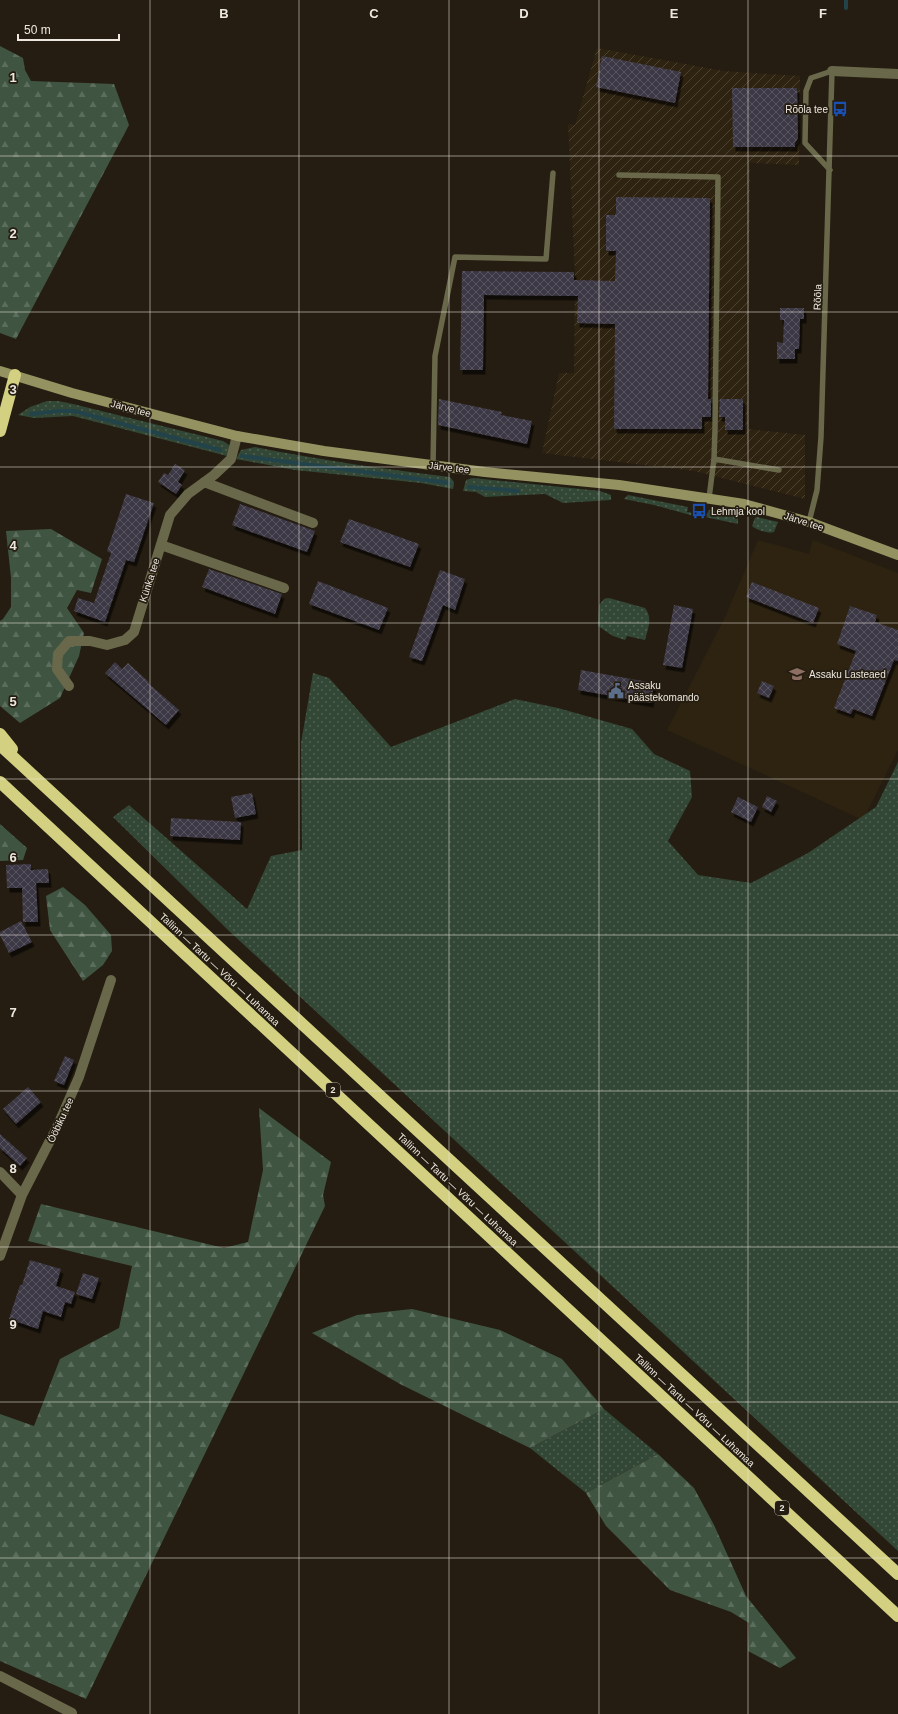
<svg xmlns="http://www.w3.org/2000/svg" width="898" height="1714" font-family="Arial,sans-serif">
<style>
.built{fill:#2e2311}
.industrial{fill:url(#industrial-furrows)}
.grass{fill:url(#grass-dots)}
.forest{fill:url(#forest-firs)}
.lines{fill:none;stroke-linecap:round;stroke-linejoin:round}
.stream{stroke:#23434b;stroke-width:4}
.building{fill:url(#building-cross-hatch);filter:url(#shadow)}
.lane{stroke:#69684a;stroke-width:5.5}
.street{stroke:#69684a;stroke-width:10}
.secondary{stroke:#949261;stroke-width:10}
.highway{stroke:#d3d081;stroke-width:12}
.grid{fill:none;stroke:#ede8df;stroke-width:1;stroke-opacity:0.55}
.labels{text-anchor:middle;stroke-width:3.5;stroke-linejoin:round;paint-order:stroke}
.shield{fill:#251d11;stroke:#b1aba1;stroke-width:1}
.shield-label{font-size:9px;font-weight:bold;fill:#ede8df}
.poi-label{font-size:10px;fill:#ede8df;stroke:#251d11;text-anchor:start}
.street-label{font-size:10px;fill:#ede8df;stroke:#251d11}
.grid-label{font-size:13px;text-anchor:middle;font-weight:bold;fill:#ede8df;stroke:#251d11;stroke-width:3.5;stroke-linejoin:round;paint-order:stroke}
</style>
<defs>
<pattern id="industrial-furrows" width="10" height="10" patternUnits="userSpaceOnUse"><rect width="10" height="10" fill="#2e2311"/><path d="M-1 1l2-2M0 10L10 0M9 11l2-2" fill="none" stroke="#4d4333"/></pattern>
<pattern id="grass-dots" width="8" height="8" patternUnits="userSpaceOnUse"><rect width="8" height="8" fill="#334736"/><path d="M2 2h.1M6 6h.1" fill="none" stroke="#516253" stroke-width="1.8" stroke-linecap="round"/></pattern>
<pattern id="forest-firs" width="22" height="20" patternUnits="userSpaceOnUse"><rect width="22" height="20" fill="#3f5542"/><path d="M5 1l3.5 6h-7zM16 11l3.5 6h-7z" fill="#5b6d5d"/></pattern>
<pattern id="building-cross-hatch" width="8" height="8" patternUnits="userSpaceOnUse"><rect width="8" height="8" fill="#3d3744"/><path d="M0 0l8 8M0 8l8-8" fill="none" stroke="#59545f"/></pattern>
<filter id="shadow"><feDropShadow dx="2.5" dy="4.5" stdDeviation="0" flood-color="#0009"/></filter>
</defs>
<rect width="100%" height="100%" fill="#251d11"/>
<path class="built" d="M 758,540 L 809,554 L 813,540 L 898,573 L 898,750 L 863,820 L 667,730 L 725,617 Z"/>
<path class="industrial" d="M 597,48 L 724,71 L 800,76 L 799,165 L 750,163 L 748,429 L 805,435 L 805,499 L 694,471 L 542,453 L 559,373 L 574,373 L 575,275 L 568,124 L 575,125 Z"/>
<path class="grass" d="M 47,401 L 58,401 L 73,404 L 223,441 L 229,445 L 230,448 L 227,456 L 73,416 L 34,418 L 18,415 L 30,407 Z
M 255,447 C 319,460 385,469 450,477 L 454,482 L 453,489 L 421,483 L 295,470 L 236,459 L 241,450 Z
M 473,478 L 600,491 L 611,495 L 611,500 L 563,503 L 545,494 L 485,497 L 476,492 L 463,491 L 466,480 Z
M 628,495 L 688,507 L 687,512 L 695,513 L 694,516 L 654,505 L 624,499 Z
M 709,510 L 735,513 L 738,518 L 738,524 L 705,517 Z
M 757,517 L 778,522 L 774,532 C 768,534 757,530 752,526 L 755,518 Z
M 609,598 L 645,608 C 653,618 648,628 645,640 L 627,636 L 625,640 L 613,636 L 598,626 L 599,605 L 604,599 Z
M 313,673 L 329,678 L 391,747 L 515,699 L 558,708 L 632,729 L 654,754 L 690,771 L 692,797 L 668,841 L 698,875 L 751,883 L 808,853 L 876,807 L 898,762 L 898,1551 L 228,930 L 113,817 L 129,805 L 247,909 L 271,856 L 302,850 L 301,743 Z
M 604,1409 L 658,1454 L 586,1493 L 530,1448 Z"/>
<path class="forest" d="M 0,46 L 23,58 L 25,70 L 31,81 L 114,84 L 129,125 L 16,339 L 0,333 Z
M 51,529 L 102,559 L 91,593 L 77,590 L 67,608 L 84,633 L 79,656 L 60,698 L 20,723 L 0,706 L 0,621 L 3,619 L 11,607 L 11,578 L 6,531 Z
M 0,824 L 27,848 L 23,860 L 0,861 Z
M 63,887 L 85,905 L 111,935 L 112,951 L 103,965 L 83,981 L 50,930 L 46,896 Z
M 259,1108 L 331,1162 L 323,1195 L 325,1206 L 86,1699 L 0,1661 L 0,1414 L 34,1426 L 60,1359 L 119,1328 L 132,1266 L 28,1241 L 41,1204 L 224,1248 L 248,1242 L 263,1170 Z
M 412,1309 L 500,1330 L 562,1359 L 604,1409 L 530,1448 L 400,1384 L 312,1333 L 357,1315 Z
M 658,1454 L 694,1488 L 714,1525 L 746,1596 L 796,1658 L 780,1668 L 748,1651 L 749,1623 L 731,1612 L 670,1590 L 606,1526 L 586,1493 Z"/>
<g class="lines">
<path class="stream" d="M 846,8 L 846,0
M 31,414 L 58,411 L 74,411 L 220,450
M 242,456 L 449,483
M 469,487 L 518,491"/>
</g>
<path class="building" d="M 602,56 L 681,72 L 675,103 L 596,87 Z
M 732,88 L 797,88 L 798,138 L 795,143 L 795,147 L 733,147 Z
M 616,197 L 710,198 L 708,399 L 711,399 L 711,417 L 702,417 L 702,429 L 614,429 L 615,324 L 577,323 L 578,296 L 484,295 L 483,370 L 460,370 L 462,271 L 574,272 L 574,280 L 615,281 L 616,251 L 606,251 L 606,215 L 616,215 Z
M 780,308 L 804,308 L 804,319 L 800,319 L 799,349 L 795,349 L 795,359 L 777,359 L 777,342 L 783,343 L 784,320 L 780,320 Z
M 439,399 L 502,412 L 501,415 L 532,421 L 527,444 L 438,425 Z
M 720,399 L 743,399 L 743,430 L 725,430 L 725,417 L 719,417 Z
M 175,464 L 185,470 L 178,482 L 182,485 L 176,494 L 158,482 L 164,473 L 168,475 Z
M 126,494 L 154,503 L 134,562 L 126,560 L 105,622 L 74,611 L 78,598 L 94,603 L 111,553 L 107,551 Z
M 240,504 L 315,531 L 307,552 L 232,525 Z
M 349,519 L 419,544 L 410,567 L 340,542 Z
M 209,569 L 282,594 L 275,614 L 202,587 Z
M 440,570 L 465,579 L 455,610 L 443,605 L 422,661 L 409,657 Z
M 318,581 L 388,608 L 379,630 L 309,604 Z
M 752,582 L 819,608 L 813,623 L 746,597 Z
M 674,605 L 693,609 L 682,668 L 663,665 Z
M 850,606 L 877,615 L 875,622 L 898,630 L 898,661 L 894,660 L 872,716 L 853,709 L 851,714 L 834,708 L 856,651 L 837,644 Z
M 115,662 L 122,669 L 128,663 L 149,682 L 148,683 L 179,710 L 166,725 L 105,673 Z
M 581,670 L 654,683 L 651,703 L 578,690 Z
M 762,681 L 774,686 L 769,698 L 757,693 Z
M 252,793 L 256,814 L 235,818 L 231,797 Z
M 767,796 L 777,801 L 771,812 L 762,807 Z
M 738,797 L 758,807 L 751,822 L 731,812 Z
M 171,818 L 241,822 L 240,840 L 170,836 Z
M 31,864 L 31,870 L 48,869 L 49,883 L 36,883 L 38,922 L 23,922 L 22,888 L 7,888 L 6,865 Z
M 21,921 L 32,942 L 9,953 L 0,935 L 0,932 Z
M 65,1056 L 74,1060 L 64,1085 L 54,1081 Z
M 28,1087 L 41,1102 L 16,1124 L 3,1109 Z
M 0,1134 L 27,1158 L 20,1166 L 0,1148 Z
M 30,1260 L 61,1269 L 56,1286 L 75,1292 L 71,1304 L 65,1302 L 61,1317 L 43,1311 L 38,1329 L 9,1319 L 20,1285 L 22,1285 Z
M 83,1273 L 99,1278 L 92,1299 L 76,1294 Z"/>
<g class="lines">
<path class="lane" d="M 619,175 L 718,177 L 715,429 L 714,459 L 709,498
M 714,459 L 779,470
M 433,465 L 435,356 L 455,257 L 546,259 L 553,173
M 809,522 L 817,490 L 821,437 L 832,71 L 811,78 L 806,91 L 805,143 L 830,170"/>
<path class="street" d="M 832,71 L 898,74
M 204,482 L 313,523
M 161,545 L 284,588
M 69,686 L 57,669 L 58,654 L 69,641 L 90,641 L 107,645 L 125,640 L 134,632 L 170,515 L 188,494 L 214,475 L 231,459 L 237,436
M 0,1172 L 22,1195
M 0,1256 L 22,1195 L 57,1127 L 79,1077 L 111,980
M 0,1676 L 72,1713"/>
<path class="secondary" d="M 0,371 L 72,393 L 237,436 L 324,451 L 485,472 L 619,485 L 744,504 L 809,522 L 898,555"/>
<path class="highway" d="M 0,431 L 15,375
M 0,734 L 12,749
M 0,745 L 898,1574
M 0,782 L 898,1616"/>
</g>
<path class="grid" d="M 150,0 L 150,1714M 299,0 L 299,1714M 449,0 L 449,1714M 599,0 L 599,1714M 748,0 L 748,1714M 0,156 L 898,156M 0,312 L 898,312M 0,467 L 898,467M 0,623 L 898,623M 0,779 L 898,779M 0,935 L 898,935M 0,1091 L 898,1091M 0,1247 L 898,1247M 0,1402 L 898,1402M 0,1558 L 898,1558"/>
<defs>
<symbol id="bus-bare" viewBox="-9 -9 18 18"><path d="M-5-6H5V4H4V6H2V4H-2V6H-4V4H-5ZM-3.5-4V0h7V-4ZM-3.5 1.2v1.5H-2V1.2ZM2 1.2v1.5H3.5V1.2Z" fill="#1a4fb4" stroke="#251d11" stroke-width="2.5" paint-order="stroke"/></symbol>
<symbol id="school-bare" viewBox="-9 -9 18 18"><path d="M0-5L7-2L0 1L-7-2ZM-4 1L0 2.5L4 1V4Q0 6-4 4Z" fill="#8d6e63" stroke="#251d11" stroke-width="2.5" paint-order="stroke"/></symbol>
<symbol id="civic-bare" viewBox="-9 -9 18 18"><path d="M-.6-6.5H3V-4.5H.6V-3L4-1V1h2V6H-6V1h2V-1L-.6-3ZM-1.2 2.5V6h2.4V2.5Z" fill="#5c6f8a" stroke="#251d11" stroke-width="2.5" paint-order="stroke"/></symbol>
</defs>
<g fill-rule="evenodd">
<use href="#bus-bare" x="829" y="98" width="22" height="22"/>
<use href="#bus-bare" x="688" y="500" width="22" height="22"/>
<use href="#school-bare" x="786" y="663" width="22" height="22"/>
<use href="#civic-bare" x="605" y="680" width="22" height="22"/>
</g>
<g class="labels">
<g class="shield">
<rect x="326" y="1083" width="14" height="14" rx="3"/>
<rect x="775" y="1501" width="14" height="14" rx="3"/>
</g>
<g class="shield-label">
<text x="333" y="1093">2</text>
<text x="782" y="1511">2</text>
</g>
<g class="poi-label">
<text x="828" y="113" text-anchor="end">Rõõla tee</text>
<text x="711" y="515">Lehmja kool</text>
<text x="809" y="678">Assaku Lasteaed</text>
<text x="628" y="689">Assaku<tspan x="628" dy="12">päästekomando</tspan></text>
</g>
<g class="street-label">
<text transform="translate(817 297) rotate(-88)" y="4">Rõõla</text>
<text transform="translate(131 408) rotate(15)" y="4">Järve tee</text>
<text transform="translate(449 467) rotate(7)" y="4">Järve tee</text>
<text transform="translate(804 521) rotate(18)" y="4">Järve tee</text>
<text transform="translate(149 580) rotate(-72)" y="4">Künka tee</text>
<text transform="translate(220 969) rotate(43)" y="4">Tallinn — Tartu — Võru — Luhamaa</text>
<text transform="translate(60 1120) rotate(-65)" y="4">Ööbiku tee</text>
<text transform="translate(458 1189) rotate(43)" y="4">Tallinn — Tartu — Võru — Luhamaa</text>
<text transform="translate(695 1410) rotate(43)" y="4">Tallinn — Tartu — Võru — Luhamaa</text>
</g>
</g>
<g class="grid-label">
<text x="224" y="18">B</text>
<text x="374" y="18">C</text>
<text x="524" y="18">D</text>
<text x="674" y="18">E</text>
<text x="823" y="18">F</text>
<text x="13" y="82">1</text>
<text x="13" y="238">2</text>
<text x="13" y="394">3</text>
<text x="13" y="550">4</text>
<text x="13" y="706">5</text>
<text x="13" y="862">6</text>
<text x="13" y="1017">7</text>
<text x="13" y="1173">8</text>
<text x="13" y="1329">9</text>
</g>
<path d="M18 34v6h101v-6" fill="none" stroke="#ede8df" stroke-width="2"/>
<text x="24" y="34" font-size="12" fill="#ede8df" stroke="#251d11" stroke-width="3" paint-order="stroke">50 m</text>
</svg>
